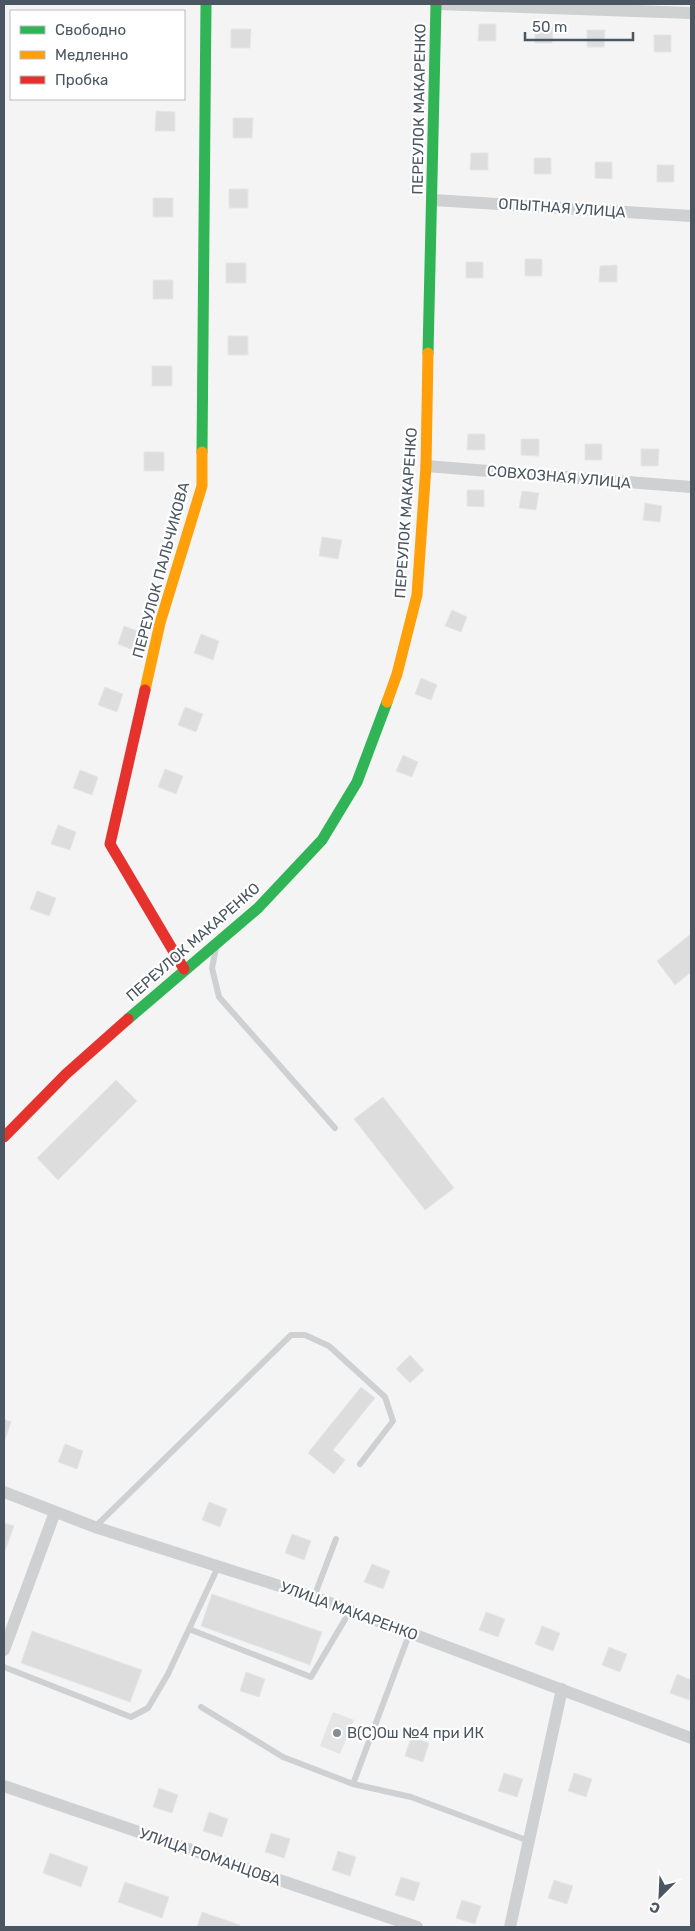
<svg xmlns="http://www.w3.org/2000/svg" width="695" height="1931" font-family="Rubik,sans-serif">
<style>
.education{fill:#e6e5e6}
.building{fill:#ddddde;stroke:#e5e6e7}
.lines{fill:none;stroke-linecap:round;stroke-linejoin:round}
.lane{stroke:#ced0d2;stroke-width:6}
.street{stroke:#ced0d2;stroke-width:12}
.fast{stroke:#30b455;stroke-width:11}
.slow{stroke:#ff9f0a;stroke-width:11}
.jam{stroke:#e5322d;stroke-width:11}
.poi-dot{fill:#868d94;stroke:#fff;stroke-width:2}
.labels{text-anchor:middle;stroke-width:4.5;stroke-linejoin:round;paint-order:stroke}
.street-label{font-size:15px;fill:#4a5661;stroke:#fff}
.poi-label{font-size:15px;fill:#4a5661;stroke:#fff;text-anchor:start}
</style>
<rect width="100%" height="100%" fill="#f4f4f4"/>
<path class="education" d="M 333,1712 L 354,1720 L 340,1754 L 320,1746 Z"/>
<path class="building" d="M 479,24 L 496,24 L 496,41 L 478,41 Z
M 535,26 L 553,27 L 552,43 L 535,43 Z
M 231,29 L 251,29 L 250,48 L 231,48 Z
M 587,30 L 605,30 L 604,47 L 587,47 Z
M 654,35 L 671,35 L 671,52 L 654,52 Z
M 156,111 L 175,112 L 175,131 L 155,131 Z
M 233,118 L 253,118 L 252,138 L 233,138 Z
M 471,153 L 488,153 L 488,170 L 470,170 Z
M 534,158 L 551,158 L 551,174 L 534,174 Z
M 595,162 L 612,162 L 612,179 L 595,178 Z
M 657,165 L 674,165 L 674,182 L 657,182 Z
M 229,189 L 248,189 L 248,208 L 229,208 Z
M 153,198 L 173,198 L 173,217 L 153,217 Z
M 525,259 L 542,259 L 542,276 L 525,276 Z
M 466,262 L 483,262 L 483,278 L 466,278 Z
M 226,263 L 246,263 L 246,283 L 226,283 Z
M 617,265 L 617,282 L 599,282 L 600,266 Z
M 153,280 L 173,280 L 173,299 L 153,299 Z
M 228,336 L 248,336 L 248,355 L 228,355 Z
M 152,366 L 172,366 L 172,386 L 152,386 Z
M 468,434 L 485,434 L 485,450 L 467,450 Z
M 521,439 L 539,439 L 539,456 L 521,455 Z
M 585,444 L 602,444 L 602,460 L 585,460 Z
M 641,449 L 659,449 L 658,466 L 641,466 Z
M 144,452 L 164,452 L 164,471 L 144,471 Z
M 467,490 L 484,490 L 484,507 L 467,506 Z
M 522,491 L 539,493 L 536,510 L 519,508 Z
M 645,503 L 662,506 L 660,522 L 643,520 Z
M 322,537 L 342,540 L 338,559 L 319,556 Z
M 452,610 L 467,617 L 461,632 L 445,626 Z
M 124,626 L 143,633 L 136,651 L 118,644 Z
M 201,634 L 219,641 L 213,660 L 194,653 Z
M 421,678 L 437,685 L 431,700 L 415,694 Z
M 105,687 L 123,694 L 117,712 L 98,705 Z
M 185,707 L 203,714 L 196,732 L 178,725 Z
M 403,755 L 418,762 L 412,777 L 396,771 Z
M 165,769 L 183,776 L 176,794 L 158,787 Z
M 80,770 L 98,777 L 92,795 L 73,788 Z
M 58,825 L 76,832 L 70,850 L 51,844 Z
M 37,891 L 56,898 L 49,916 L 30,909 Z
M 691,934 L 691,972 L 675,985 L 657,961 Z
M 116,1080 L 137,1101 L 58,1180 L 37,1158 Z
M 383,1097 L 454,1188 L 425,1210 L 354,1119 Z
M 410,1355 L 424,1370 L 410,1383 L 396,1369 Z
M 361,1387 L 375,1398 L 333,1450 L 345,1460 L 334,1474 L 308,1453 Z
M 4,1419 L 11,1422 L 5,1440 L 4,1440 Z
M 65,1444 L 83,1451 L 77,1469 L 58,1462 Z
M 209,1502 L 227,1509 L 220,1527 L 202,1520 Z
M 4,1523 L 14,1526 L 4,1553 Z
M 292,1534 L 311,1541 L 304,1560 L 285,1553 Z
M 372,1564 L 390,1571 L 383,1589 L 364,1582 Z
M 212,1594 L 322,1632 L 310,1665 L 201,1626 Z
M 486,1612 L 505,1619 L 498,1637 L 479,1630 Z
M 542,1626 L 560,1633 L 553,1651 L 535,1644 Z
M 32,1631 L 142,1670 L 130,1702 L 21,1663 Z
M 609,1647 L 627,1654 L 620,1672 L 602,1665 Z
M 246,1672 L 265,1679 L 259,1697 L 240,1691 Z
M 677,1674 L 691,1680 L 689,1700 L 670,1693 Z
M 411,1737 L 429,1743 L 423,1762 L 405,1756 Z
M 504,1773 L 523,1779 L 517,1797 L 498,1791 Z
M 574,1773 L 592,1779 L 586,1797 L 568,1791 Z
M 159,1788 L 178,1795 L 172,1813 L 153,1807 Z
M 209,1812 L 228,1819 L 222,1837 L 203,1831 Z
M 271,1833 L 290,1839 L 284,1858 L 265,1852 Z
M 338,1851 L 356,1857 L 350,1876 L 332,1870 Z
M 50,1853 L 88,1867 L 81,1887 L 43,1873 Z
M 401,1877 L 420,1883 L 414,1901 L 395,1895 Z
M 554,1880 L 573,1886 L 567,1904 L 548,1898 Z
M 125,1882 L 169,1897 L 162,1918 L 118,1902 Z
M 462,1900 L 481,1906 L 475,1924 L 456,1918 Z
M 202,1912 L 240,1925 L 239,1927 L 197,1927 Z"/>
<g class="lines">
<path class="lane" d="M 216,948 L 212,968 L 219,997 L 335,1128
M 95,1527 L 291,1335 L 305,1335 L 329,1346 L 385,1397 L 393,1421 L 360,1464
M 314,1597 L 336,1539
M 189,1629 L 311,1677 L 350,1611
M 4,1667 L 131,1717 L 148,1708 L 168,1674 L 218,1567
M 201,1707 L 283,1757 L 353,1784 L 410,1632
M 353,1784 L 411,1797 L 529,1841"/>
<path class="street" d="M 436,4 L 691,13
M 433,200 L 691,216
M 426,466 L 691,487
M 4,1492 L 95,1527 L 314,1597 L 691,1738
M 4,1650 L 55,1512
M 4,1786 L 417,1927
M 510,1927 L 562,1689"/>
<path class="fast" d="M 428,353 L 436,4
M 202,452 L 206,4
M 128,1019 L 258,908 L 322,840 L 357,782 L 387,702"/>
<path class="slow" d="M 145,690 L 160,623 L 202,486 L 202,452
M 387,702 L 397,674 L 417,595 L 426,466 L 428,353"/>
<path class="jam" d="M 145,690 L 110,844 L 184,969
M 4,1137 L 66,1074 L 128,1019"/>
</g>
<circle class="poi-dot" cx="337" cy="1733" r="5"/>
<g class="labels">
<g class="street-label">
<text transform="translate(419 109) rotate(-89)" y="5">ПЕРЕУЛОК МАКАРЕНКО</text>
<text transform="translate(562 208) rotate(4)" y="5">ОПЫТНАЯ УЛИЦА</text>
<text transform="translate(559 477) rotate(5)" y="5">СОВХОЗНАЯ УЛИЦА</text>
<text transform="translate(406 513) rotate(-86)" y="5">ПЕРЕУЛОК МАКАРЕНКО</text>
<text transform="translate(161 570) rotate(-75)" y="5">ПЕРЕУЛОК ПАЛЬЧИКОВА</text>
<text transform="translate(193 942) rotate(-41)" y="5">ПЕРЕУЛОК МАКАРЕНКО</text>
<text transform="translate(349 1611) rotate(20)" y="5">УЛИЦА МАКАРЕНКО</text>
<text transform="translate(210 1857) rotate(19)" y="5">УЛИЦА РОМАНЦОВА</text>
</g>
<g class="poi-label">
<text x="347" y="1738">В(С)Ош №4 при ИК</text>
</g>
</g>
<rect width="695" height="1931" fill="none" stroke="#4a5661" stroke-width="10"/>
<rect x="10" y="10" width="175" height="90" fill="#ffffff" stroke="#b7bbc0"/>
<rect x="20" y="26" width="25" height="8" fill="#30b455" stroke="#b7bbc0"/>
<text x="55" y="35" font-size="15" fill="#4a5661">Свободно</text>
<rect x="20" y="51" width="25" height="8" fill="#ff9f0a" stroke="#b7bbc0"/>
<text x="55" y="60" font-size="15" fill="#4a5661">Медленно</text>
<rect x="20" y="76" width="25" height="8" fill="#e5322d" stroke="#b7bbc0"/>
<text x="55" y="85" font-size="15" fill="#4a5661">Пробка</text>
<g transform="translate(660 1896) rotate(204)" stroke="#ffffff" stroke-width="4" paint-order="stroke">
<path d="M0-4L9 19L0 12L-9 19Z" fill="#4a5661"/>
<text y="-8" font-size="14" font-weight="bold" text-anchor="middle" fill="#4a5661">С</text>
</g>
<path d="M525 32v8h108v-8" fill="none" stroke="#4a5661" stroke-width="2.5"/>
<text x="532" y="32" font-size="15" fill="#4a5661" stroke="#ffffff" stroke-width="4" paint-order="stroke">50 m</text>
</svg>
